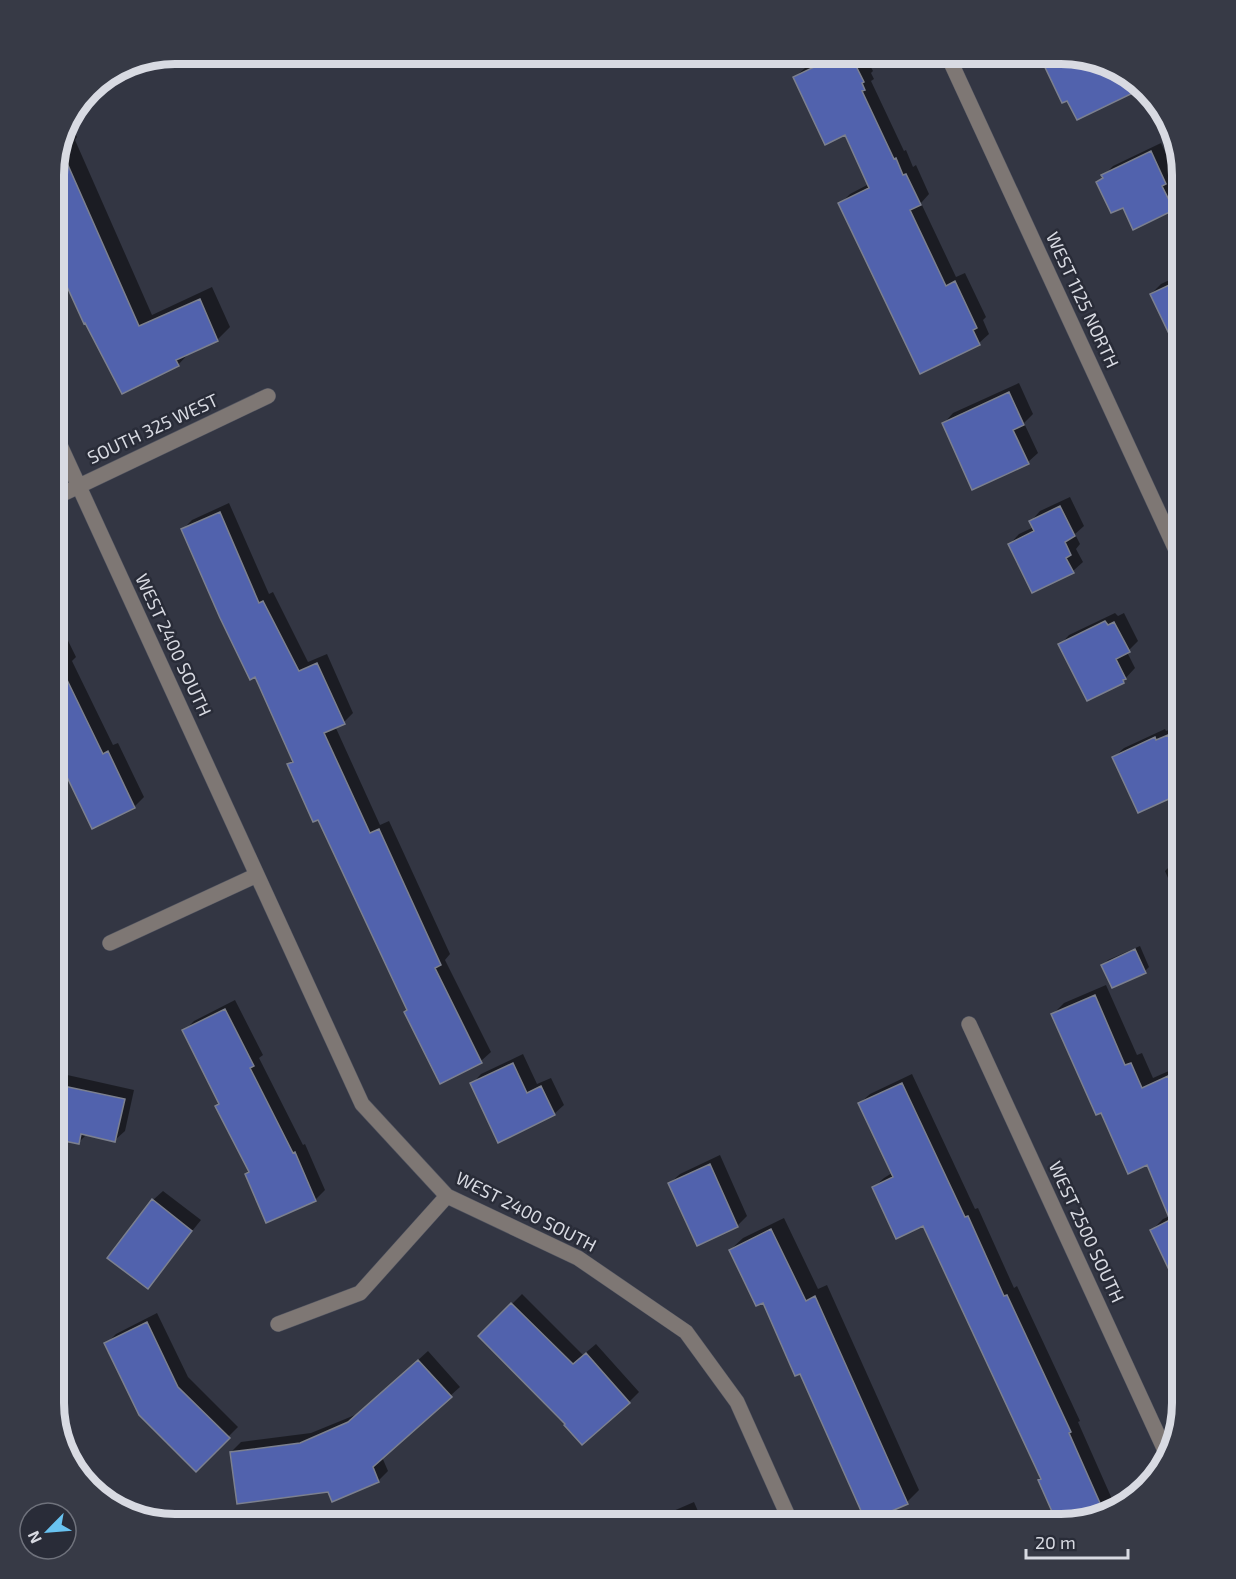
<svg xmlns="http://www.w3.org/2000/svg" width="1236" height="1579" font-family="'Exo 2',sans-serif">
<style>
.shadow{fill:#0007}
.building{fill:#5162ad;stroke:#7c808f;stroke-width:1.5}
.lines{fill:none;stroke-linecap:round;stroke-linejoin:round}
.minor-casing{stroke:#515460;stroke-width:16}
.minor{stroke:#7e7774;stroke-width:15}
.labels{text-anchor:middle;stroke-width:5;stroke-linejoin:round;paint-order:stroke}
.street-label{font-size:18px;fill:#d8dae2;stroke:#292c38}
.rim{fill:none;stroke:#d8dae2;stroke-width:8}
</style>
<rect width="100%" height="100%" fill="#333643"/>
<path class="shadow" d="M 833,54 L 864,54 L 873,71 L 871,73 L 874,79 L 871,81 L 904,151 L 906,150 L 913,167 L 916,165 L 929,194 L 921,203 L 956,277 L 965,273 L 986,317 L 983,320 L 989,334 L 979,343 L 840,204 L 850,194 L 869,184 L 845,133 L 795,77 L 805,68 Z
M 1051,54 L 1068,54 L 1122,70 L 1138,86 L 1133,92 L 1078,118 L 1044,62 Z
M 68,119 L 77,137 L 75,140 L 152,315 L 212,287 L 230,327 L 218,339 L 191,351 L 178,365 L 122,392 L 54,167 Z
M 1161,143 L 1175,173 L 1172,176 L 1182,198 L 1173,209 L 1123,206 L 1098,182 L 1113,166 Z
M 1182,274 L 1182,345 L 1151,294 L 1161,284 Z
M 1019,383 L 1033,414 L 1024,423 L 1038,453 L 1028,462 L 972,488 L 944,423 L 953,413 Z
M 1070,497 L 1084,526 L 1075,534 L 1080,544 L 1076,549 L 1083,562 L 1073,571 L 1010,544 L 1019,534 L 1034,527 L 1031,521 L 1040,511 Z
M 229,503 L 269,594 L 273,592 L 308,662 L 327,654 L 353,713 L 344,722 L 335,726 L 380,825 L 389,821 L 450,954 L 445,960 L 491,1052 L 481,1061 L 408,1009 L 319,818 L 289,765 L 293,760 L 256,675 L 182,530 L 192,520 Z
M 54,612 L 76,657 L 72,661 L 113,745 L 118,743 L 144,797 L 134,807 L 61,761 L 54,764 Z
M 1115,613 L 1118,616 L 1124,613 L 1138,641 L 1127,652 L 1135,668 L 1123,681 L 1088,699 L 1060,645 L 1069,635 Z
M 1178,726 L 1182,735 L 1182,791 L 1138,811 L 1114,757 L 1124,748 L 1165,729 L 1166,731 Z
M 1182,858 L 1182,910 L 1165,871 L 1174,862 Z
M 1140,946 L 1149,967 L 1145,971 L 1103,965 L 1108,960 Z
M 1106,985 L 1137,1055 L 1142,1053 L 1153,1078 L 1180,1066 L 1182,1072 L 1182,1282 L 1152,1230 L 1163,1219 L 1170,1216 L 1148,1163 L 1102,1111 L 1053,1014 L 1064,1003 Z
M 235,1000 L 263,1055 L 259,1058 L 303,1145 L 305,1144 L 325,1190 L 315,1200 L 250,1171 L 220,1103 L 184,1031 L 194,1021 Z
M 523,1054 L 537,1084 L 551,1078 L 564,1105 L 554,1114 L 472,1084 L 481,1074 Z
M 54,1072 L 134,1090 L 125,1131 L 115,1140 L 87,1134 L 78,1143 L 54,1137 Z
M 912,1074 L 975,1209 L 978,1208 L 1014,1288 L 1017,1286 L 1080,1421 L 1078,1422 L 1116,1508 L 1060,1525 L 1040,1481 L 1042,1479 L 924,1224 L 874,1187 L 884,1178 L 892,1173 L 860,1103 L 870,1094 Z
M 720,1155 L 747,1216 L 737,1226 L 670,1183 L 680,1174 Z
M 163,1191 L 201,1220 L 147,1287 L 153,1200 Z
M 784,1218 L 818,1289 L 827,1285 L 919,1490 L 907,1502 L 800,1372 L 763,1301 L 730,1250 L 743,1238 Z
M 522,1294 L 583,1355 L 596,1344 L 639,1392 L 629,1402 L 567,1423 L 480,1336 Z
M 157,1313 L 188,1377 L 238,1427 L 196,1469 L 106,1344 L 116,1334 Z
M 428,1351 L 460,1387 L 382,1457 L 388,1471 L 378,1481 L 328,1490 L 231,1452 L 241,1442 L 311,1433 L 360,1413 Z
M 694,1502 L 704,1525 L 641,1525 Z"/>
<path class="building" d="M 841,54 L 850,54 L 864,82 L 862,83 L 865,90 L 862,91 L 894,159 L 896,158 L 903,175 L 906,174 L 921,205 L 910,210 L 946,286 L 955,281 L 977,328 L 973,330 L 980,345 L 920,374 L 838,203 L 869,188 L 845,135 L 825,145 L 793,77 Z
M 1057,54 L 1068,54 L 1122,70 L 1133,93 L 1077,120 L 1067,101 L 1062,103 L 1042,61 Z
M 60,147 L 139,326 L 200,299 L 218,341 L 176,360 L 179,366 L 122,394 L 85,323 L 84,324 L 54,258 L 54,167 Z
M 1151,151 L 1166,184 L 1162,186 L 1174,210 L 1133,230 L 1123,208 L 1111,213 L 1096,182 L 1103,178 L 1101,175 Z
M 1182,279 L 1182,361 L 1150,294 Z
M 1009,392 L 1024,425 L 1013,430 L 1029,464 L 972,490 L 942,423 Z
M 1060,506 L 1075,536 L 1065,542 L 1071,555 L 1066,558 L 1074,573 L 1032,593 L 1008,544 L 1034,531 L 1029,521 Z
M 220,512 L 259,603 L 263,601 L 299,671 L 317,663 L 345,724 L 324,733 L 370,833 L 379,829 L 441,965 L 435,968 L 482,1063 L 440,1084 L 404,1012 L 407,1010 L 318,820 L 313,822 L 287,764 L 293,762 L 255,677 L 250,680 L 220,618 L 181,529 Z
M 1105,621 L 1108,625 L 1114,622 L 1130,652 L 1116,659 L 1126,679 L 1123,680 L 1124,683 L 1087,701 L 1058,644 Z
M 54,653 L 103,754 L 108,751 L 135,808 L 92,829 L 54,750 Z
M 1168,735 L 1182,765 L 1172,769 L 1182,793 L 1138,813 L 1112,757 L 1155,737 L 1156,740 Z
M 1135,949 L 1146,973 L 1112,988 L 1101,965 Z
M 1095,995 L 1125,1065 L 1131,1063 L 1142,1088 L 1168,1076 L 1182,1107 L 1182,1297 L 1150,1230 L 1170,1220 L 1147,1165 L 1128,1174 L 1101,1113 L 1096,1115 L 1051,1014 Z
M 225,1009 L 254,1066 L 250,1068 L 293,1153 L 295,1152 L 316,1201 L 266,1223 L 245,1174 L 249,1172 L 215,1106 L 219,1104 L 182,1030 Z
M 513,1063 L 527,1093 L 541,1086 L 555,1115 L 498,1143 L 470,1083 Z
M 902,1083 L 965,1217 L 968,1216 L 1004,1296 L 1007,1295 L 1071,1432 L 1069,1433 L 1104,1512 L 1058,1525 L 1038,1480 L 1041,1479 L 923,1226 L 896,1239 L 872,1187 L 893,1177 L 858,1103 Z
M 54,1084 L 125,1099 L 115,1142 L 81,1134 L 79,1144 L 54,1139 Z
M 710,1164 L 738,1227 L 697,1246 L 668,1183 Z
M 152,1199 L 192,1231 L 148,1289 L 107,1258 Z
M 771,1229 L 806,1301 L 815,1296 L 908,1504 L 866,1522 L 800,1374 L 795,1376 L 763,1303 L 756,1306 L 729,1250 Z
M 511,1303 L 573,1364 L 586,1353 L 630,1403 L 582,1445 L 564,1425 L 565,1424 L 478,1336 Z
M 147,1322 L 178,1387 L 230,1438 L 196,1472 L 139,1415 L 104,1343 Z
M 418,1360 L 452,1397 L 373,1467 L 379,1482 L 332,1502 L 328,1492 L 237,1504 L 230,1452 L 300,1443 L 348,1422 Z"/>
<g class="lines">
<defs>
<path id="minor" d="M 947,54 L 1182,563
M 54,432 L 362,1104 L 447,1196 L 578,1258 L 686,1332 L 737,1402 L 792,1525
M 54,498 L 268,396
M 110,943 L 257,875
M 969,1024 L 1168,1457
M 278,1324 L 360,1293 L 447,1196"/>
</defs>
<use href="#minor" class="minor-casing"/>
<use href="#minor" class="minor"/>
</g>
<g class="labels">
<g class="street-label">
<text transform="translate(1082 300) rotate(65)" y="6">WEST 1125 NORTH</text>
<text transform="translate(153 429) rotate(-25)" y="6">SOUTH 325 WEST</text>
<text transform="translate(173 645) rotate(65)" y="6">WEST 2400 SOUTH</text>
<text transform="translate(526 1212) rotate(27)" y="6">WEST 2400 SOUTH</text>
<text transform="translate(1086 1232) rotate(65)" y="6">WEST 2500 SOUTH</text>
</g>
</g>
<path d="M0 0H1236V1579H0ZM175 64H1061A111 111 0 0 1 1172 175V1403A111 111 0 0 1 1061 1514H175A111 111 0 0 1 64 1403V175A111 111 0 0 1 175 64Z" fill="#373a46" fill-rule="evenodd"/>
<path class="rim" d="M175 64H1061A111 111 0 0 1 1172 175V1403A111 111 0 0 1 1061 1514H175A111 111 0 0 1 64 1403V175A111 111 0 0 1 175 64Z"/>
<g transform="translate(48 1531) rotate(245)"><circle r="28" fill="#292c38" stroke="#6f727c" stroke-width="1.5"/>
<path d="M0-4.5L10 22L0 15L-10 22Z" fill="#69c3f1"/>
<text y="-9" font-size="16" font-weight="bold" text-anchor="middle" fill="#d8dae2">N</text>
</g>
<path d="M1026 1549v9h102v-9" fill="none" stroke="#d8dae2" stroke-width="3"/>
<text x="1035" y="1549" font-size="18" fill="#d8dae2" stroke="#292c38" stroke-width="4.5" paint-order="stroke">20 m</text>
</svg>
